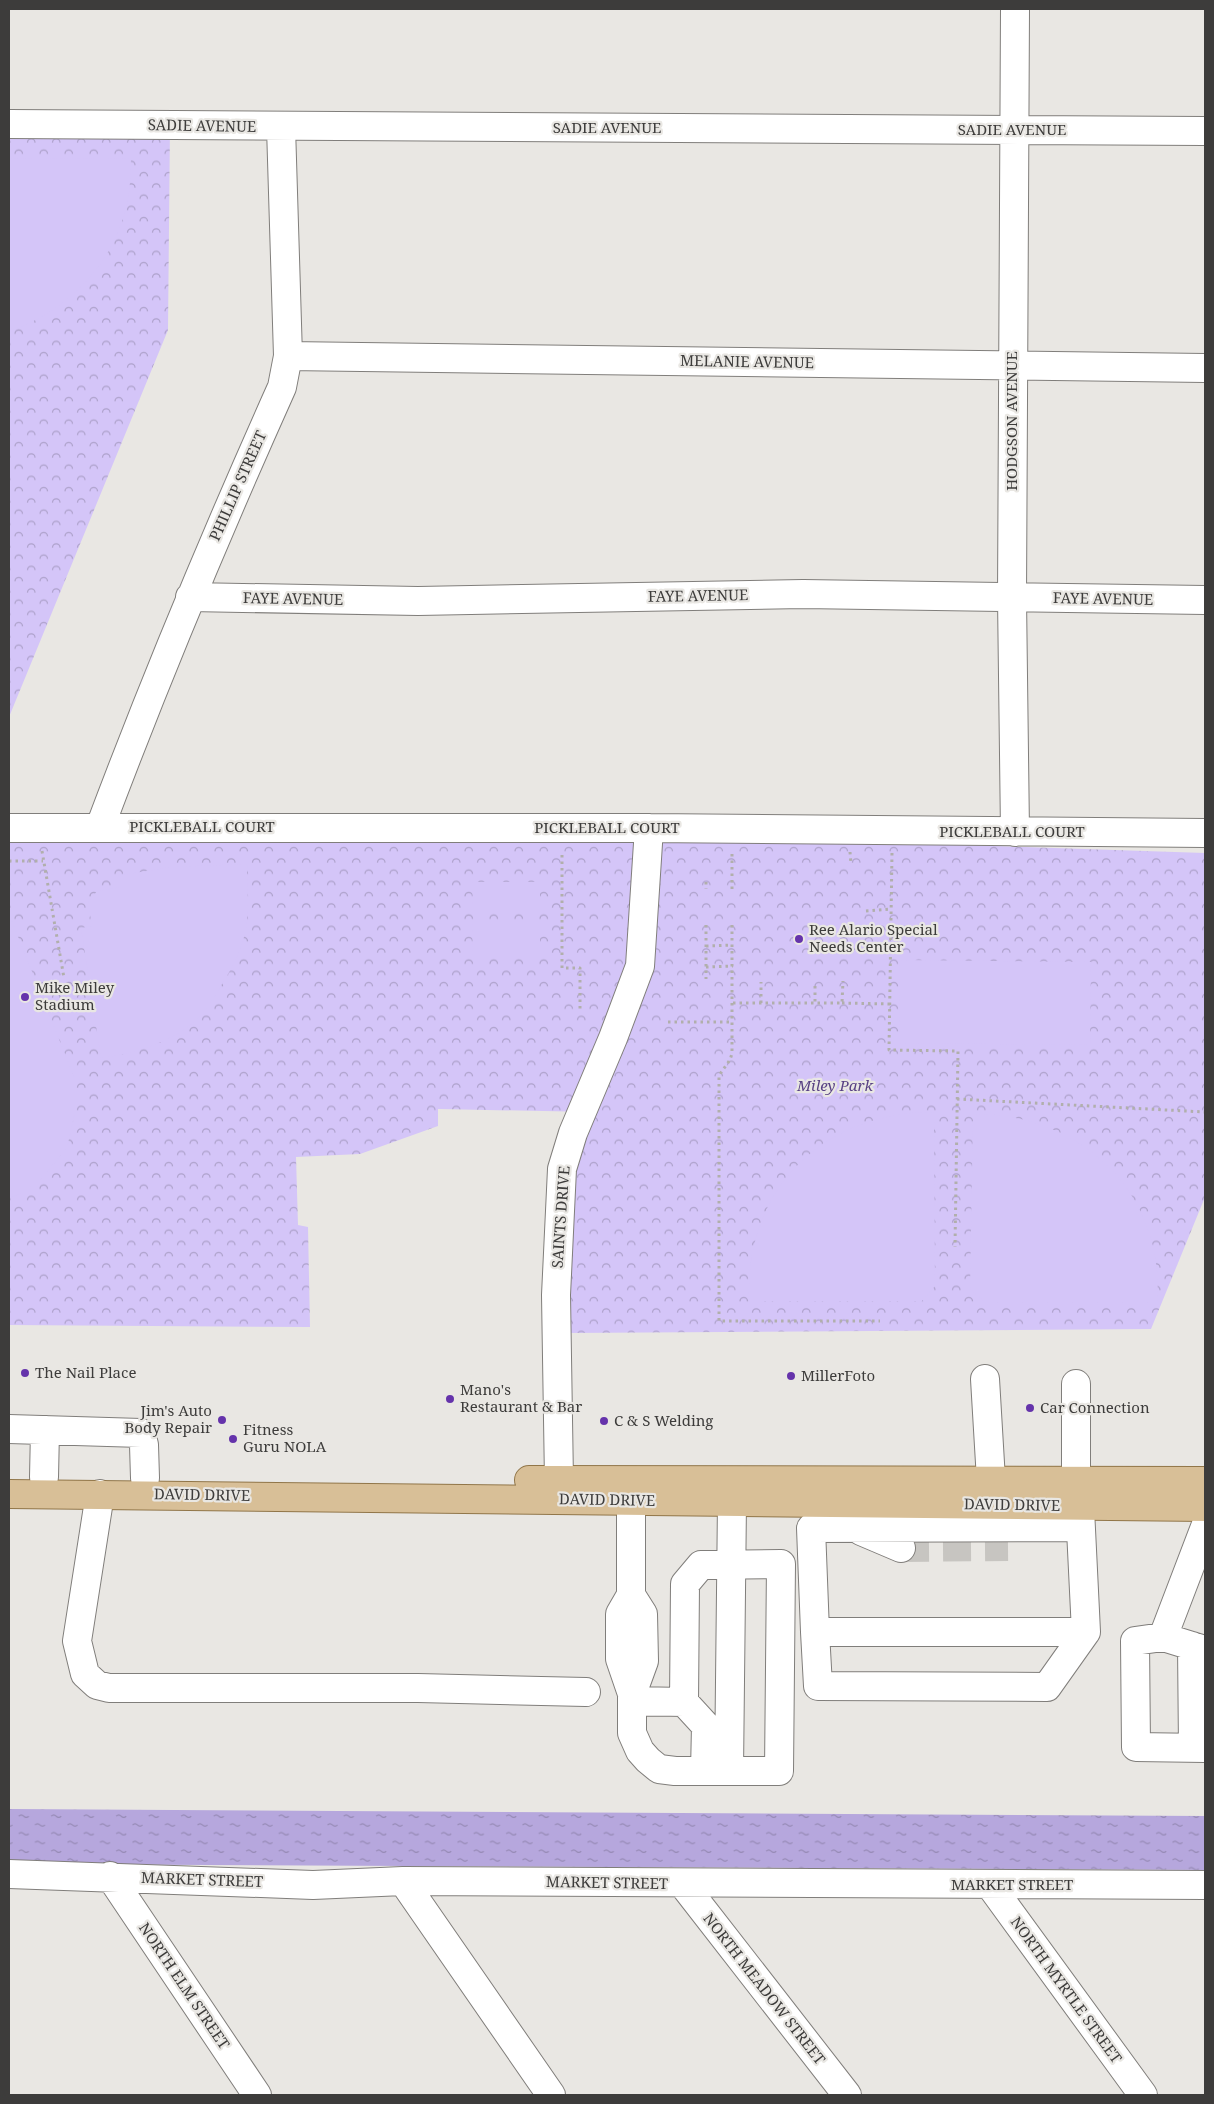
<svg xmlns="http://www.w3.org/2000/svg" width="1214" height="2104" font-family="'Noto Serif',serif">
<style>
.park{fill:url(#park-crowns)}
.pitch{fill:#d4c5f8}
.water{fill:url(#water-ripples)}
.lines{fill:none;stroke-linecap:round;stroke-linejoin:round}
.minor-tunnel{stroke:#c7c5c1;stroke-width:28;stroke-dasharray:28 14;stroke-linecap:butt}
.minor-casing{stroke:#807e7b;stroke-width:30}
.major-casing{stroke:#917649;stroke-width:30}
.path{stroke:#b1afac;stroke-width:3;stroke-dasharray:2.5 4;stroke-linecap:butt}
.minor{stroke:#fff;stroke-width:28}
.major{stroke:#d8bf97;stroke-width:28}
.poi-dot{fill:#6533ab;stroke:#e9e7e3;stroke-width:2}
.labels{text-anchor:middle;stroke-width:4.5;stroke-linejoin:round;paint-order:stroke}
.street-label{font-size:15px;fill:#3d3c3b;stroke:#e9e7e3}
.poi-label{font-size:15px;fill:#3d3c3b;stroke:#e9e7e3;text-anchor:start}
.park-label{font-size:15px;font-style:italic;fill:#584184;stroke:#e9e7e3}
</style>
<defs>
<pattern id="park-crowns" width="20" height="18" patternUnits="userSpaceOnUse" patternTransform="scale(1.25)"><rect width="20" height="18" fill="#d4c5f8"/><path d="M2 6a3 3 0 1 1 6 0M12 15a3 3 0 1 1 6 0" fill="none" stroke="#ada1ca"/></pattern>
<pattern id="water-ripples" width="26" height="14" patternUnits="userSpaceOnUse" patternTransform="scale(1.25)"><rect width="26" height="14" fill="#b6a7dd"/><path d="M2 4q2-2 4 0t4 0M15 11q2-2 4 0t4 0" fill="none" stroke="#9589b4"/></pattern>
</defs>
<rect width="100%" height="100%" fill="#e9e7e3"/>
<path class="park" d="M 9,124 L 170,125 L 168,330 L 9,717 Z
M 9,822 L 444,828 L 1205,853 L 1205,1197 L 1151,1329 L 569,1333 L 572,1173 L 591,1112 L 438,1109 L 438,1126 L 360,1154 L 296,1157 L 298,1225 L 308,1227 L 310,1327 L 9,1325 Z"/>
<path class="pitch" d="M 131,158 C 131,174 130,189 127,204 C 114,264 66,313 9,331 L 9,159 Z
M 247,864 C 247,883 249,903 247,922 C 244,944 235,964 223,982 C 217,993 210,1005 202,1014 C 177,1041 136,1053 101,1058 L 81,928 L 92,926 L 88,903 L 97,891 L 122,887 L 122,875 L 171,867 Z
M 473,882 L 540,882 L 540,913 L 472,913 Z
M 9,914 L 75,1079 L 75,1112 L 67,1148 L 40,1180 L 20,1194 L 9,1198 Z
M 473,924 L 540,924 L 540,956 L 472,956 Z
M 900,960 L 1091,962 L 1090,1045 L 899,1043 Z
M 920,1112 L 934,1113 L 935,1286 L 922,1301 L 749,1301 C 745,1194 815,1120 920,1112 Z
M 981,1114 C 1084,1117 1166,1196 1157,1302 L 985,1302 L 970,1289 L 973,1115 Z"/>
<path class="water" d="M 9,1809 L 1205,1816 L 1205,1870 L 9,1864 Z"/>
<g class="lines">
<path class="minor-tunnel" d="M 901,1548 L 1008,1547"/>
<defs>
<path id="minor" d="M 9,124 L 1205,131
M 288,356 L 1205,368
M 190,597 L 418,601 L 803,594 L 1205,600
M 100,827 C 156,678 217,532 282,387 L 288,356 L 281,127
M 9,828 L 649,828 L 1205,833
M 1015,832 L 1012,598 L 1015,9
M 985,1379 L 991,1480
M 1076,1384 L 1076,1480
M 9,1429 L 141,1433 L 144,1445 L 145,1478
M 44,1477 L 45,1430
M 100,1494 L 77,1641 L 85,1674 L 97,1685 L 109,1688 L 418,1688 L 586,1692
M 564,1500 L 559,1481 L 556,1295 L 562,1169 L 573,1133 L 613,1038 L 640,966 L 649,828
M 631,1501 L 631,1595 L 643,1614 L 644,1661 L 632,1694 L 632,1733 L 640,1751 L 648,1760 L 659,1769 L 675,1771 L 779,1771 L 781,1564 L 701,1565 L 685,1584 L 684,1702
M 1080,1527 L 811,1528 L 815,1632 L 1086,1632
M 1205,1527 L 1163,1637 L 1205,1650
M 861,1531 L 901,1548
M 631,1595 L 620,1614 L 620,1659 L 632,1694
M 815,1632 L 818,1686 L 1047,1687 L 1086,1632 L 1080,1509
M 1163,1637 L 1135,1641 L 1136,1747 L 1205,1748
M 1192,1646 L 1193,1748
M 632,1701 L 684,1702 L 706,1726 L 705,1771
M 729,1771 L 732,1502
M 9,1874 L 313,1885 L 403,1881 L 1205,1885
M 110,1876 L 257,2095
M 403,1881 L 551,2095
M 682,1883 L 847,2095
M 990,1885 L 1143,2095"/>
<path id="major" d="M 529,1480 L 1205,1481
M 9,1494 L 1205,1507"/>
</defs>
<use href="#minor" class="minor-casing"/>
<use href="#major" class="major-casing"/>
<path class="path" d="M 42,851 L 64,978
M 850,852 L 851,864
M 892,853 L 889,1050 L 958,1051 L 955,1247
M 562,855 L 562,968 L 580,968 L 580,1011
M 9,861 L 43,861
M 706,882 L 706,889
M 732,889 L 732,852
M 866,911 L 891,909
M 706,925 L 706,979
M 732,925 L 732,1052 C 731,1063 722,1068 719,1077 L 719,1321 L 880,1321
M 706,946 L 732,945
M 706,967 L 733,966
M 815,986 L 815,1003
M 733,1003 L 842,1003 L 843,981
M 761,1003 L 761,982
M 842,1003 L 890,1004
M 668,1022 L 733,1022
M 957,1099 L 1205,1112"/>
<use href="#minor" class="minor"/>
<use href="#major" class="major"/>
</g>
<g class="poi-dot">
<circle cx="799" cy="939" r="5"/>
<circle cx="25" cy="997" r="5"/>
<circle cx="25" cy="1373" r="5"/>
<circle cx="791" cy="1376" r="5"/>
<circle cx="450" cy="1399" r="5"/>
<circle cx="1030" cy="1408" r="5"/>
<circle cx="222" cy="1420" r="5"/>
<circle cx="604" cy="1421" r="5"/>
<circle cx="233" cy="1439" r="5"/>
</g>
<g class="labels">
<g class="street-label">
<text transform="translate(202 126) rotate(1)" y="5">SADIE AVENUE</text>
<text x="607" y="133">SADIE AVENUE</text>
<text x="1012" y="135">SADIE AVENUE</text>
<text transform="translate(747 362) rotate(1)" y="5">MELANIE AVENUE</text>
<text transform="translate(1012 421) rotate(-90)" y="5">HODGSON AVENUE</text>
<text transform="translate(238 486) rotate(-66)" y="5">PHILLIP STREET</text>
<text transform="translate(698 596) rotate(-1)" y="5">FAYE AVENUE</text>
<text transform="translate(293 599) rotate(1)" y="5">FAYE AVENUE</text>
<text transform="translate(1103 599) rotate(1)" y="5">FAYE AVENUE</text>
<text x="202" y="832">PICKLEBALL COURT</text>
<text x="607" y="833">PICKLEBALL COURT</text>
<text x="1012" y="837">PICKLEBALL COURT</text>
<text transform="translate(561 1217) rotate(-86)" y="5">SAINTS DRIVE</text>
<text transform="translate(202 1495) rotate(1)" y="5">DAVID DRIVE</text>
<text transform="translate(607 1500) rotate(1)" y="5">DAVID DRIVE</text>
<text transform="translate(1012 1505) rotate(1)" y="5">DAVID DRIVE</text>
<text transform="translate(202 1880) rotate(2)" y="5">MARKET STREET</text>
<text transform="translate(607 1883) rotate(1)" y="5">MARKET STREET</text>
<text x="1012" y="1890">MARKET STREET</text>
<text transform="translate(184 1986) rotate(56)" y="5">NORTH ELM STREET</text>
<text transform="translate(764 1989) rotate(52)" y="5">NORTH MEADOW STREET</text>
<text transform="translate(1066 1990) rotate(54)" y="5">NORTH MYRTLE STREET</text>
</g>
<g class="poi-label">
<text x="809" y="935">Ree Alario Special<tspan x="809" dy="17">Needs Center</tspan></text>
<text x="35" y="993">Mike Miley<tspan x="35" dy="17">Stadium</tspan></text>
<text x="35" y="1378">The Nail Place</text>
<text x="801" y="1381">MillerFoto</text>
<text x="460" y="1395">Mano's<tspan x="460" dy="17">Restaurant &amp; Bar</tspan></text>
<text x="1040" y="1413">Car Connection</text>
<text x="212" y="1416" text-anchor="end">Jim's Auto<tspan x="212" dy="17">Body Repair</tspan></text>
<text x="614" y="1426">C &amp; S Welding</text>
<text x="243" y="1435">Fitness<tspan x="243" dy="17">Guru NOLA</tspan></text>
</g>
<g class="park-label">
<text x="835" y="1091">Miley Park</text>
</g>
</g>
<rect width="1214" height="2104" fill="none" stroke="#3d3c3b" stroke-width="20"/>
</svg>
